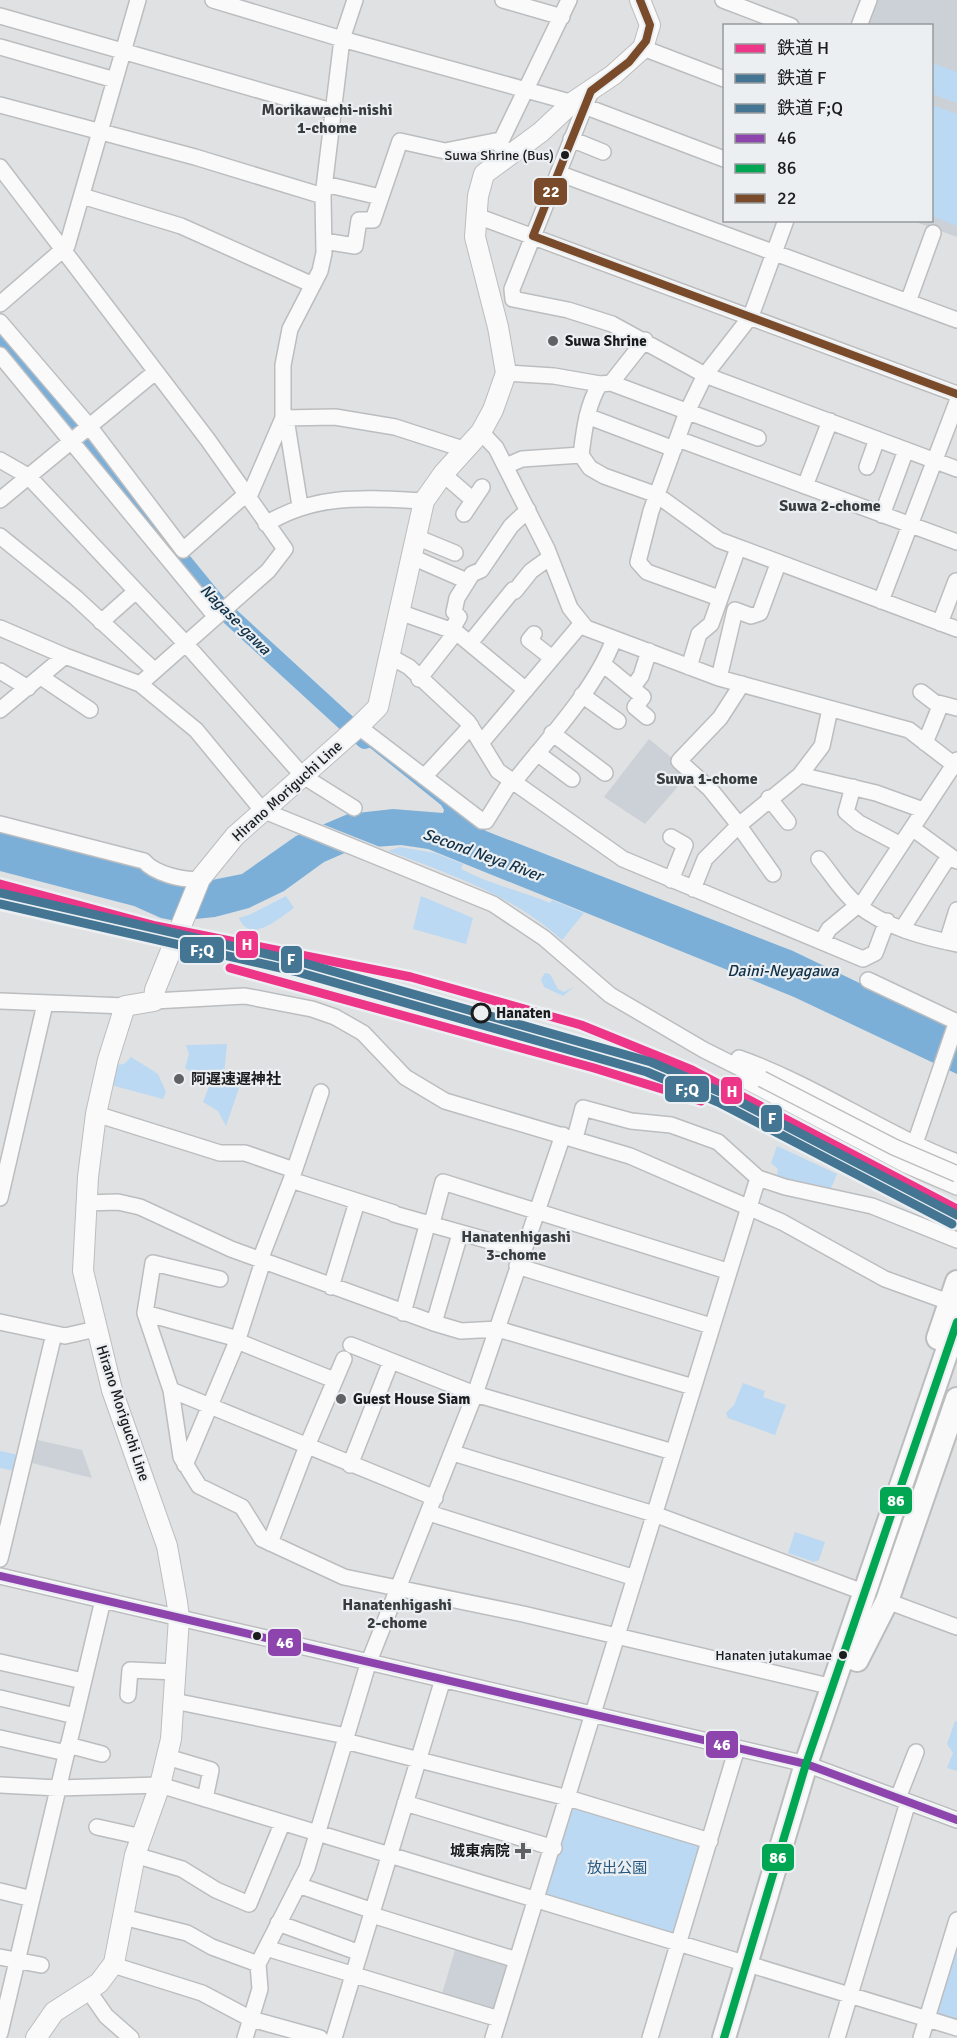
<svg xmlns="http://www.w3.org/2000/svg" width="957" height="2038" font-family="Signika,'Noto Sans JP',sans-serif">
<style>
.built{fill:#cbd1d6}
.green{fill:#bbd9f2}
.water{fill:#7cafd8}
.pier{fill:#dfe1e3}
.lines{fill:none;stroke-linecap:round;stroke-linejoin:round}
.river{stroke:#7cafd8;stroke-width:18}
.minor-casing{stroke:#bcbdbf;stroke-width:18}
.major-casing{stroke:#bcbdbf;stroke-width:22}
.highway-casing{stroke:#bcbdbf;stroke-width:26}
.minor{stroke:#fafafb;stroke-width:15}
.major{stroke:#fafafb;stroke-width:20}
.highway{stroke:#fafafb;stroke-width:22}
.minor-bridge-casing{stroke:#bcbdbf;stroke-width:18;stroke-linecap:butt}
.minor-bridge{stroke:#fafafb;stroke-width:15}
.bus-1-casing{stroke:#ebeff2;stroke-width:12}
.bus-2-casing{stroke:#ebeff2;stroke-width:12}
.bus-3-casing{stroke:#ebeff2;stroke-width:12}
.bus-1{stroke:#8e44ad;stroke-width:8}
.bus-2{stroke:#00a651;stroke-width:8}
.bus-3{stroke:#7a4b2a;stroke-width:8}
.rail-1-casing{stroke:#ebeff2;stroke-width:14}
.rail-2-casing{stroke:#ebeff2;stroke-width:14}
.rail-3-casing{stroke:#ebeff2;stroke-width:14}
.rail-1{stroke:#ee3689;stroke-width:9}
.rail-2{stroke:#447694;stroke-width:9}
.rail-3{stroke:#447694;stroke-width:9}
.bus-dot{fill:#1b1c1d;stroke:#ebeff2;stroke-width:2}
.poi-dot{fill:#606162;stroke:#ebeff2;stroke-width:2}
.stop-dot{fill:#ebeff2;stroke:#1b1c1d;stroke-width:3}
.labels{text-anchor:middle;stroke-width:4.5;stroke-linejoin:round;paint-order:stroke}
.bus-label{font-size:14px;fill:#1b1c1d;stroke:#ebeff2;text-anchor:end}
.poi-label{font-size:15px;font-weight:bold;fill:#1b1c1d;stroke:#ebeff2;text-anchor:start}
.street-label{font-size:15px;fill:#1b1c1d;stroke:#ebeff2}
.stop-label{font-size:15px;font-weight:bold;fill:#1b1c1d;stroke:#ebeff2;text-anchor:start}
.park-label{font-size:15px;fill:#245880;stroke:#ebeff2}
.neighbourhood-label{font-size:16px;font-weight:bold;fill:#393c3e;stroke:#ebeff2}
.water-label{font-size:16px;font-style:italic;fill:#103048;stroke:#ebeff2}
.line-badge{stroke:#ebeff2;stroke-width:2}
.badge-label{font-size:16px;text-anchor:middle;font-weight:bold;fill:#fff}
</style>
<rect width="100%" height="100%" fill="#dfe1e3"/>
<path class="built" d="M 876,0 L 957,0 L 957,237 L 913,221 L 932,220 L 932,26 L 866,26 Z
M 649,739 L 690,773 L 645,824 L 604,797 Z
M 33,1439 L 82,1450 L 92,1478 L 28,1462 Z
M 456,1947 L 508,1963 L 511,1968 L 498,2011 L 441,1997 Z"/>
<path class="green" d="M 932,63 L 957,72 L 957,103 L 932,94 Z
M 932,105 L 957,114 L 957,226 L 932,216 Z
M 400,847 L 435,853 L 463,864 L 461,869 C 490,884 520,891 550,903 L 552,900 L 584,913 L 562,940 C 512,895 450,874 388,851 Z
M 286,896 L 294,908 C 279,918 250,945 239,918 L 249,915 Z
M 421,896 L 473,918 L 466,944 L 413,929 Z
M 545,973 L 550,974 L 558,989 L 564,992 L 574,987 L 563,996 L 544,987 L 541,979 Z
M 227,1044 L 224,1074 L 242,1079 L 226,1126 L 218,1111 L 203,1102 L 210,1084 L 185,1068 L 189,1054 L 186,1045 Z
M 131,1057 L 158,1074 L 166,1092 L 163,1099 L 111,1085 L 116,1065 L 124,1064 Z
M 777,1146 L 837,1174 L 829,1193 L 776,1181 L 778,1169 L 771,1163 Z
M 743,1383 L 765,1391 L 763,1397 L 786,1405 L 775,1435 L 728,1418 L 726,1413 L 734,1405 Z
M 0,1451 L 19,1455 L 15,1471 L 0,1468 Z
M 795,1532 L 825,1542 L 819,1560 L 814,1562 L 788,1553 Z
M 955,1721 L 957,1722 L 957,1771 L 947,1768 L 953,1753 L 947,1744 Z
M 578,1806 L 700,1843 L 702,1848 L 677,1931 L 672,1934 L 549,1897 L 546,1892 L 572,1809 Z
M 957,1940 L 957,2022 L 939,2016 L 936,2010 Z"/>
<path class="water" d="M 354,726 L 486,831 L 793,951 L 957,1030 L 957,1074 L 794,997 L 428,849 L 401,845 L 362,848 L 347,852 L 324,862 L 284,891 L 249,908 L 215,917 L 176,921 L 161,918 L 134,906 L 0,871 L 0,828 L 139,865 L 142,870 L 151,873 L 207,881 L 242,874 L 296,836 L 348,814 L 393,809 L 443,813 L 444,810 L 441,805 L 354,735 Z"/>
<path class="pier" d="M 317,822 L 385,849 L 349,855 L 295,833 Z"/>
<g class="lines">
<path class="river" d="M 0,337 L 220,607 L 365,740"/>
<defs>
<path id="minor" d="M 213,0 L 342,39 L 584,106 L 724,159
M 503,0 L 562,17
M 723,0 L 791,26
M 0,16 L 335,112
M 859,26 L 869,0
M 0,47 L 115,80
M 643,48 L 724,79
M 591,91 L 512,289 L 513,299 L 568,310 L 612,324 L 705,375 L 957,469
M 0,105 L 195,157 L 323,196
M 571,139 L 603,152
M 500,143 L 569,0
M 0,167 L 208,440 L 285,549 L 268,571 L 140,684
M 558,173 L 957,320
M 325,184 L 380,197
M 82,196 L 181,226 L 313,285
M 477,216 L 957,394
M 324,241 L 355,246 L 359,220 L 373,220 L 400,141 L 445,151 L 495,141 L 510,153
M 908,302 L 933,233
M 0,304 L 67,246 L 138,0
M 0,322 L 89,426 L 183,550 L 245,495
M 645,340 L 611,383 L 600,384 C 587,404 584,431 581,455 L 590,468 L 604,476 L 657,495 L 719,540 L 957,629
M 0,355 L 216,617
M 506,373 L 554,376 L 600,384
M 611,383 L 758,438
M 587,416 L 674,449
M 283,418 L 335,417 L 395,427 L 466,450
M 481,432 L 496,448 L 547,549 L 570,608 L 586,628 L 719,678 L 909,730 L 957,767
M 678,439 L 957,542
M 0,460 L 28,476 L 185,643 L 303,776 L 354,808
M 506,466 L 522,459 L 581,455
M 867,467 L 877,439
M 443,474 L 473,500
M 805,486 L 830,421
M 248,499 L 283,418
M 0,500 L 154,373
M 300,506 L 287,425 L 283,418 L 283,365 L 290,329 L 320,271 L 324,253 L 323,196 L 342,39 L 355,0
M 464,514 L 482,487
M 882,515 L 906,450
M 266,524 C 316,493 367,498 424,501
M 0,536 L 75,597 L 154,670
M 416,537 L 455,553
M 412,557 L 467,581
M 719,598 L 647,572 L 638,562 L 651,511 L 687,412 L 705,375 L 751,316 L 786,220
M 881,601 L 957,402
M 399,612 L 456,632 L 526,690
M 101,622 L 136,591
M 940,623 L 956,581
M 0,628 L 65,656 L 140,684 L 196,730 L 262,810 L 493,904 L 544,938 L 610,995 L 704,1050 L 762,1079
M 451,631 L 459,617 L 454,612 L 457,598 L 472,574 L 481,570 L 511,526 L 528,510
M 534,634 L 529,640 L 552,658
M 470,643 L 513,590 L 515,591 L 531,571 L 549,558
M 391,657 L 409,667 L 468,722 L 498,771 L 623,859 L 863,959 L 875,953 L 887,921
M 603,664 L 643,697 L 635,707 L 647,717
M 689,667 L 699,634 L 711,624 L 738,548
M 0,671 L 28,688
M 41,677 L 90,710
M 719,678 L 735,610 L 751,616 L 760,613 L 778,564
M 419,679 L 456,632
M 632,688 L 641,676 L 649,651
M 921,692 L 934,702 L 957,708
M 582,695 L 618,721
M 0,710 L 65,656
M 359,727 L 482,821 L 486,821 L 511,781
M 552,733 L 605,773
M 481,743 L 582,623
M 925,743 L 941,704
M 537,753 L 572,779
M 800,775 L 876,793 L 923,810
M 424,777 L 471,726
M 513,783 C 547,740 595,690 614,639
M 853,787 L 846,812 L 859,823 L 901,845
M 769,798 L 788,822
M 0,824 L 144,861 C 155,874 184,881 200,879
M 739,825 L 710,789 L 679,761 L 720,718 L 742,684
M 739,826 L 773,874
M 912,828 L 957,861
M 671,837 L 685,845 L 671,880
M 819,859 C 831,873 843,894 858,905 C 885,927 923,937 957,944
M 693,889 L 705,859 L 739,825 L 800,775 L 822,746 L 830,709
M 860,907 L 957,760
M 902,929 L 949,856
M 822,941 L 829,929 L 858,905
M 947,942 L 957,910
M 868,980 L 957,1022
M 0,1001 L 125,1006
M 154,1001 L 245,996 L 312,1009 L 335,1017 L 363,1033 L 405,1077 L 445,1101 L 630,1156 L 782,1222 L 885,1279 L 957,1305
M 739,1058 C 815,1085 882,1133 957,1162
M 744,1080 L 906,1165 L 957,1187
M 96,1114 L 220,1153 L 245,1153 L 294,1170
M 575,1138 L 583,1108 L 631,1121 L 671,1125 L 718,1142 L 758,1178
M 911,1155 L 957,1021
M 291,1180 L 394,1213
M 0,1198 L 45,1004
M 86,1203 L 118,1202 L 140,1207 L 231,1249 L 434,1323 L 461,1331 L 498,1329 L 693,1387
M 394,1214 L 522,1250
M 432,1223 L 443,1182 L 727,1271
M 260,1260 L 291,1180 L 321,1092
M 517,1266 L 711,1326
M 220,1279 L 153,1263 L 145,1313 L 171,1390 L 181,1457 L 199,1486 L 242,1507 L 262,1539 L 344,1577 L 523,1614 L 833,1687
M 331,1287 L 357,1202
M 145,1313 L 238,1339
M 403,1313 L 428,1222
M 0,1322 L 65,1336 L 96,1329
M 434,1323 L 460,1234
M 237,1341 L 334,1380
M 351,1345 L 475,1394 L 673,1452
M 171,1390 L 435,1498
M 453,1453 L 654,1514 L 855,1589
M 185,1465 L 238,1339 L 263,1261
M 350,1465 L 391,1361
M 429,1513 L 635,1578
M 270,1543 L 307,1446 L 344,1359
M 0,1559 L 54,1334
M 0,1576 L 806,1764 L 957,1820
M 887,1601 L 957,1627
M 0,1662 L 83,1681
M 128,1695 L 130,1670 L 176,1672
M 0,1698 L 75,1716
M 174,1701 L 346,1736
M 0,1738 L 66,1753
M 345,1741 L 568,1798 L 710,1841
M 68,1745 L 102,1754
M 167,1757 L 211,1770 L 205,1799
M 0,1785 L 58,1788 L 160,1785 L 747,1964
M 898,1798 L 916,1752
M 405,1803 L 554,1848
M 97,1827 L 142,1837
M 135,1855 L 182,1869 L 216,1890 L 249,1904 L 282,1824
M 298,1885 L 373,1911
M 0,1891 L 32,1899
M 372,1915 L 517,1960
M 123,1917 L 187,1933 L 212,1947 L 258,1964
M 278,1923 L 360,1953
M 266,1948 L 499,2019
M 0,1957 L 41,1965
M 113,1965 L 202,1993 L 251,2019 L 320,2038
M 758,1967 L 957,2028
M 88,1990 L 106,2016 L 131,2038
M 0,2033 L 103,1600
M 245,2038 L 260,1989 L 258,1964 L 307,1868 L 368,1664 L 475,1394 L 563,1135
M 334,2038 L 443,1679
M 493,2038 L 758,1178 L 785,1187 L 872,1206 L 957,1240
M 650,2038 L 737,1748
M 837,2038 L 908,1802
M 921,2038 L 957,1920"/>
<path id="major" d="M 36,2038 L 54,2012 L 99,1983 L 114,1963 L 135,1855 L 160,1785 L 171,1739 L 179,1618 L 177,1602 L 167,1546 L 112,1390 L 83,1271 L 88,1177 L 96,1114 L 108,1060 L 125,1006 L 154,1001 L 155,990 L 200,879 L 235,836 L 357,728 L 378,707 L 424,501 L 443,474 L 481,432 L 493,410 L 506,373 L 498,327 L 475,237 L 478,196 L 484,174 L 541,132 L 573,102 L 613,75 L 643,48 L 650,25 L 640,0"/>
<path id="highway" d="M 938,1338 L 957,1282
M 857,1660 L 887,1601 L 957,1399
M 724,2038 L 806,1764 L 957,1322"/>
</defs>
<use href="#minor" class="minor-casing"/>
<use href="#major" class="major-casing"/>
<use href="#highway" class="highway-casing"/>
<use href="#minor" class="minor"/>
<use href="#major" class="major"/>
<use href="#highway" class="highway"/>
<defs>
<path id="minor-bridge" d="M 762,1079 L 894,1147 L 957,1174"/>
</defs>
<use href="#minor-bridge" class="minor-bridge-casing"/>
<use href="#minor-bridge" class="minor-bridge"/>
<defs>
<path id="bus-1" d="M 0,1576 L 806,1764 L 957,1820"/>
<path id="bus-2" d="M 724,2038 L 806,1764 L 957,1322"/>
<path id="bus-3" d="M 640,0 L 650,25 L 646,41 L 629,62 L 591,91 L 533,236 L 957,394"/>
</defs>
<use href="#bus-1" class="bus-1-casing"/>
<use href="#bus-2" class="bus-2-casing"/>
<use href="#bus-3" class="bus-3-casing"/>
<use href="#bus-1" class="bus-1"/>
<use href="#bus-2" class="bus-2"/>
<use href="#bus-3" class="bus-3"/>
<defs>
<path id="rail-1" d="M 0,884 L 156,926 L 411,977 L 581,1025 L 692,1070 L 957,1209
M 230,968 L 594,1068 L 701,1101"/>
<path id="rail-2" d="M 0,893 L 297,961 L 651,1062 L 723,1093 L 957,1215"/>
<path id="rail-3" d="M 0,904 L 294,971 L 647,1072 L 718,1102 L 952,1224"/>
</defs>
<use href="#rail-1" class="rail-1-casing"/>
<use href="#rail-2" class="rail-2-casing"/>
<use href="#rail-3" class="rail-3-casing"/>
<use href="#rail-1" class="rail-1"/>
<use href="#rail-2" class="rail-2"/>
<use href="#rail-3" class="rail-3"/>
</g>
<g class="bus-dot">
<circle cx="565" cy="155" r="5"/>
<circle cx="257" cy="1636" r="5"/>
<circle cx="843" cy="1655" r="5"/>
</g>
<g class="poi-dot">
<circle cx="553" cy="341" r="6"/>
<circle cx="179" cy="1079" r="6"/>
<circle cx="341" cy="1399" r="6"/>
<path d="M520 1842h6v6h6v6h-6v6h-6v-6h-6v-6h6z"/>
</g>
<circle class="stop-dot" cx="481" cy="1013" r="9"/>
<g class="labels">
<g class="bus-label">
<text x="554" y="160">Suwa Shrine (Bus)</text>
<text x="832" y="1660">Hanaten jutakumae</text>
</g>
<g class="poi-label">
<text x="565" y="346">Suwa Shrine</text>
<text x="191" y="1084">阿遅速遅神社</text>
<text x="353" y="1404">Guest House Siam</text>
<text x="510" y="1856" text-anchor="end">城東病院</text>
</g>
<g class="street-label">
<text transform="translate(287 791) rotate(-42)" y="5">Hirano Moriguchi Line</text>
<text transform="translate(123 1413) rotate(72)" y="5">Hirano Moriguchi Line</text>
</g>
<g class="stop-label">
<text x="496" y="1018">Hanaten</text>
</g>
<g class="park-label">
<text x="617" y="1873">放出公園</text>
</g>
<g class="neighbourhood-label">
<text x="327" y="115">Morikawachi-nishi<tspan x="327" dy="18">1-chome</tspan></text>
<text x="830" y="511">Suwa 2-chome</text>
<text x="707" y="784">Suwa 1-chome</text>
<text x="516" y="1242">Hanatenhigashi<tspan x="516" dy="18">3-chome</tspan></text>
<text x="397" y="1610">Hanatenhigashi<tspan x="397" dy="18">2-chome</tspan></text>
</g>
<g class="water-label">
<text transform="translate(236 619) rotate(45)" y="6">Nagase-gawa</text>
<text transform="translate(483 854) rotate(20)" y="6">Second Neya River</text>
<text x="783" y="976">Daini-Neyagawa</text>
</g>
</g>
<g class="line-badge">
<rect x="533" y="177" width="35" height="29" rx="6" fill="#7a4b2a"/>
<rect x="235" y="930" width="24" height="29" rx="6" fill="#ee3689"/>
<rect x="179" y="936" width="46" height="28" rx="6" fill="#447694"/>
<rect x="280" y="945" width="23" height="29" rx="6" fill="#447694"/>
<rect x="664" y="1075" width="46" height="28" rx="6" fill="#447694"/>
<rect x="720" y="1076" width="23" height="29" rx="6" fill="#ee3689"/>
<rect x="760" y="1104" width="23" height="29" rx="6" fill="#447694"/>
<rect x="879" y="1486" width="34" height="29" rx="6" fill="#00a651"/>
<rect x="267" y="1628" width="35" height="29" rx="6" fill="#8e44ad"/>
<rect x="705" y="1730" width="34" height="29" rx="6" fill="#8e44ad"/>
<rect x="761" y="1843" width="34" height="29" rx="6" fill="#00a651"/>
</g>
<g class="badge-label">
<text x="551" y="197">22</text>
<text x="247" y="950">H</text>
<text x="202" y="956">F;Q</text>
<text x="291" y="965">F</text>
<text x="687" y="1095">F;Q</text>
<text x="732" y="1097">H</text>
<text x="772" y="1124">F</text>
<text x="896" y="1506">86</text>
<text x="285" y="1648">46</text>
<text x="722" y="1750">46</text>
<text x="778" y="1863">86</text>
</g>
<rect x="723" y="24" width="210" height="198" fill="#ebeff2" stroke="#989b9d" stroke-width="1.5"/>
<rect x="735" y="44" width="30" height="9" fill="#ee3689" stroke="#989b9d" stroke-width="1.5"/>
<text x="777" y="54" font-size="18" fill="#1b1c1d">鉄道 H</text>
<rect x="735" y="74" width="30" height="9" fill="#447694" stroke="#989b9d" stroke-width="1.5"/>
<text x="777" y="84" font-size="18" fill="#1b1c1d">鉄道 F</text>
<rect x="735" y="104" width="30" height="9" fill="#447694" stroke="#989b9d" stroke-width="1.5"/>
<text x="777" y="114" font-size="18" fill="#1b1c1d">鉄道 F;Q</text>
<rect x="735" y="134" width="30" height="9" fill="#8e44ad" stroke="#989b9d" stroke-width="1.5"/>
<text x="777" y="144" font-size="18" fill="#1b1c1d">46</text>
<rect x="735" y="164" width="30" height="9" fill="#00a651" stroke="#989b9d" stroke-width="1.5"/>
<text x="777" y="174" font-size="18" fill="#1b1c1d">86</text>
<rect x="735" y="194" width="30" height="9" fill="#7a4b2a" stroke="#989b9d" stroke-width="1.5"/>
<text x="777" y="204" font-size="18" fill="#1b1c1d">22</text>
</svg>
